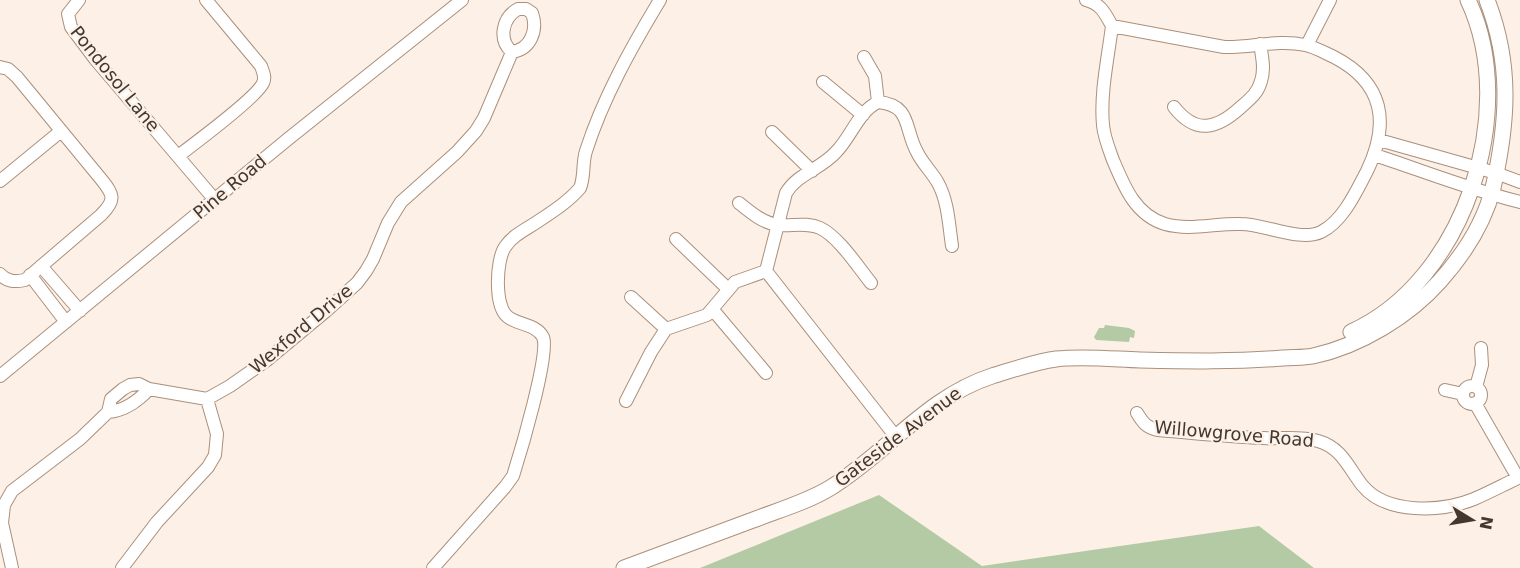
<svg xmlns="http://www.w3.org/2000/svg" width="1520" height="568" font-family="'DejaVu Sans',sans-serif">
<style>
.green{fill:#b4caa4}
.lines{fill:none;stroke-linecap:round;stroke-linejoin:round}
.minor-casing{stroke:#ab907b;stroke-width:14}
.tertiary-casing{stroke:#ab907b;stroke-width:17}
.minor{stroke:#fff;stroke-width:12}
.tertiary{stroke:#fff;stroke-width:15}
.labels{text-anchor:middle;stroke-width:4.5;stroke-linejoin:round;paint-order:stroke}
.street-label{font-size:18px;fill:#43382f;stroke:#fcf0e7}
</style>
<rect width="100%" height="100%" fill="#fcf0e7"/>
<path class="green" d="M 1105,325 L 1129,328 L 1135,331 L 1134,338 L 1130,337 L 1129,342 L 1096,340 L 1094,337 L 1099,328 L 1104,328 Z
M 879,495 L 982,566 L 1259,526 L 1314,568 L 700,568 Z"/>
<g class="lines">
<defs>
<path id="minor" d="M 79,0 L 68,14 L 71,27 L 95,59 L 215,200
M 1086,0 C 1101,4 1105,13 1112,26
M 518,9 L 526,9 L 532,13 C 538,30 531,49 512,52 C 498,40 502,18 518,9 Z
M 1112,26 L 1224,47 C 1251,48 1278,39 1305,45 C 1315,47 1325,53 1334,57 C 1384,83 1390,123 1367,171 C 1356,192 1343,221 1321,232 C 1300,242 1265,224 1241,224 C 1216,223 1190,231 1165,224 C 1135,215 1124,186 1113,160 C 1109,149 1104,137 1103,125 C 1100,93 1108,58 1112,26 Z
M 1307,45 L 1330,0
M 864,57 L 875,76 L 878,102
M 0,67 L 8,69 L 17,77 L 101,179 C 114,195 116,200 101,215 L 25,280 C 15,282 7,282 0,274
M 823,82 L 863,115
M 878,102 C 912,105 904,129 917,152 C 922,163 932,172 938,183 C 948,201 949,225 952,246
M 1174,107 C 1196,135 1217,129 1241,107 C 1250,99 1258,93 1261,81 C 1265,69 1262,56 1260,44
M 772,132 L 812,171
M 1379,140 L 1496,173 L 1520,182
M 1375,155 C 1423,171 1471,190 1520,202
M 178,156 C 194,144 257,97 263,83 C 266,77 263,72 261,66 L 206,0
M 0,181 L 61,131
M 739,203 C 750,212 764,224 779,225 C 793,226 807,222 820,228 C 839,237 858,267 871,283
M 676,239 L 728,289
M 41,266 L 80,311
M 766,271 L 786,193 C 797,174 821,169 836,152 C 851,137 858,112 878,102
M 766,271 L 896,437
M 30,275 L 66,322
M 631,297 L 666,329
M 713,310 L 766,373
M 0,376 L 288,139 L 462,0
M1463 395a9 9 0 1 1 18 0a9 9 0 1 1-18 0Z
M 1476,387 L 1482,365 L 1481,348
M 1445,390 L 1463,394
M 626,401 L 651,352 L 666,329 L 707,315 L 735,282 L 766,271
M 1475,403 L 1518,478
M 108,412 C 124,411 139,400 149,389
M 1137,413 C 1143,423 1147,428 1158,430 C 1193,433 1228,437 1263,438 C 1281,439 1301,436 1318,441 C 1342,448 1348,467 1362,485 C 1386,515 1442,512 1474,499 C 1490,492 1505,484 1520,477
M 12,568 L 2,523 L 4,505 L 12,491 L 80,439 L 108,412 L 111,399 L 123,389 L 130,385 L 139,384 L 149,389 L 207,399 L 230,386 L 267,360 L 326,311 L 357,283 L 366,271 L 373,259 L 388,223 L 401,202 L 457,152 L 476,131 L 484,118 L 512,52
M 122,568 L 157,522 L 208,467 L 215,455 L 217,434 L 207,399
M 433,568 L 505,487 L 513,476 C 520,454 550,354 543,337 C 536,324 518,325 508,317 C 494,307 496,260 505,247 C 513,235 525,230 537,222 C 552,212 568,202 580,188 C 585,176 582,163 586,151 C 603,98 631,48 660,0"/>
<path id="tertiary" d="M 1351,332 C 1465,281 1520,110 1468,0
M 624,568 C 667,552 710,536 753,520 C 779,510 807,502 830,488 C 887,453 927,397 992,376 C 1012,370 1034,362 1056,359 C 1083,356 1112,359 1140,360 C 1187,361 1236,362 1283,358 C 1293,357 1303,358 1313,356 C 1360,346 1409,316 1440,281 C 1465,253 1484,224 1493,188 C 1508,122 1512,64 1487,0"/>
</defs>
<use href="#minor" class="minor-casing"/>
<use href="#tertiary" class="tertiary-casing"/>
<use href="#minor" class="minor"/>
<use href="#tertiary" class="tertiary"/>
</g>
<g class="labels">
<g class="street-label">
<text transform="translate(115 79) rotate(51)" y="6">Pondosol Lane</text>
<text transform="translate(230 187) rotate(-40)" y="6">Pine Road</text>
<text transform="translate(301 329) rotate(-40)" y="6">Wexford Drive</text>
<text transform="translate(1234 434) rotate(5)" y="6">Willowgrove Road</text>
<text transform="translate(898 437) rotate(-37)" y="6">Gateside Avenue</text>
</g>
</g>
<g transform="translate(1472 520) rotate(101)" stroke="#fcf0e7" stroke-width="4.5" paint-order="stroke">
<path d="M0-4.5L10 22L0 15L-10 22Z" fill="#43382f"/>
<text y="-9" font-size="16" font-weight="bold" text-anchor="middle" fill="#43382f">N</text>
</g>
</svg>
